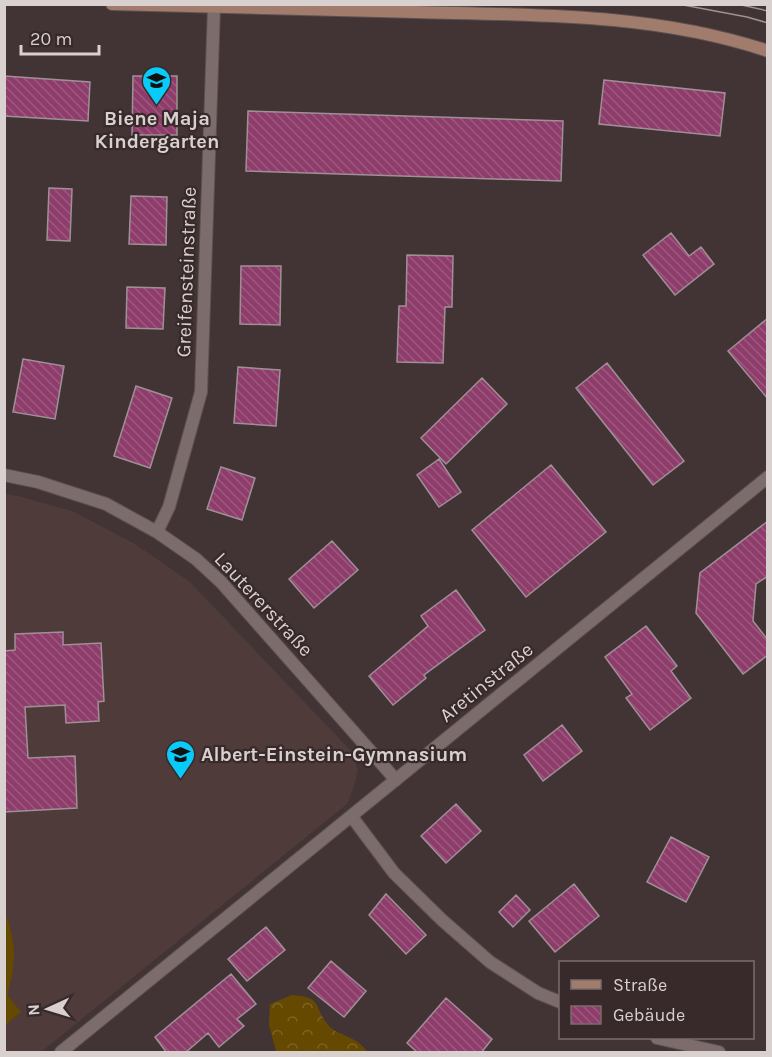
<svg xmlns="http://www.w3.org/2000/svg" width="772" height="1057" font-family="Karla,sans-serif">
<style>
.built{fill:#503b3b}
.forest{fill:url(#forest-crowns)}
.park{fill:#664901}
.building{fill:url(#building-back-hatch);stroke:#9f9097;stroke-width:1.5}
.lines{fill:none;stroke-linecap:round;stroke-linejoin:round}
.street-casing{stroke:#5d5151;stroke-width:14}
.secondary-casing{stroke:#5d5151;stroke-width:14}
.street{stroke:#7c6c6b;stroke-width:12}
.secondary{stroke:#a17c6c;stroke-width:12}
.tram{stroke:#9e9393;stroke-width:1.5}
.labels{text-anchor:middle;stroke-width:4.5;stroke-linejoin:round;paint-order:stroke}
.poi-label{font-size:20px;font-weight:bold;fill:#d9d0d0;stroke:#382a2a}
.street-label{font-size:20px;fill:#d9d0d0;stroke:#382a2a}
</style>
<defs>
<pattern id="forest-crowns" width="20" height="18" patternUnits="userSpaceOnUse" patternTransform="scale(1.5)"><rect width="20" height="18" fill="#664901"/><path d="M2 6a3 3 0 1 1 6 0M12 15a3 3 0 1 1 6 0" fill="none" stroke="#7b6225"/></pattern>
<pattern id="building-back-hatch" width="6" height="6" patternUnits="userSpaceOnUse" patternTransform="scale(1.5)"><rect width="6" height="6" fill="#8e3d6b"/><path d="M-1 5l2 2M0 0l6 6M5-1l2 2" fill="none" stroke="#9d587f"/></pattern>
</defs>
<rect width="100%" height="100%" fill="#423434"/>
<path class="built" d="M 4,494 L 18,496 L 72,511 L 135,544 L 190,582 L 351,751 L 358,770 L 353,789 L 347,804 L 41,1052 L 5,1052 Z"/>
<path class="forest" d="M 292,995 C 324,997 313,1008 329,1026 C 335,1033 346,1035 354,1040 C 359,1042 364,1048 368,1052 L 278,1052 L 276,1051 L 269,1025 L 270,1004 Z"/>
<path class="park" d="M 5,914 C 17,941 16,967 7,995 L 21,1012 L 5,1025 Z"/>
<path class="building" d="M 4,76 L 90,82 L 88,121 L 4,116 Z
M 133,76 L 177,76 L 177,135 L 132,135 Z
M 604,80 L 725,93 L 720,136 L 599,124 Z
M 248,111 L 563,121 L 561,181 L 246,171 Z
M 49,188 L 72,189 L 70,241 L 47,240 Z
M 131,196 L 167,197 L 166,245 L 129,244 Z
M 671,233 L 689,256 L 701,247 L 714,264 L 675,295 L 643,255 Z
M 407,255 L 453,256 L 452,307 L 445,307 L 443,363 L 397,362 L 399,306 L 406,306 Z
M 241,266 L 281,266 L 280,325 L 240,324 Z
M 127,287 L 165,288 L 163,329 L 126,328 Z
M 768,318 L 768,399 L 728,351 Z
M 23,359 L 64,366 L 55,419 L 13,412 Z
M 607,363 L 684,461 L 653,485 L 576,388 Z
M 238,367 L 280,370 L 276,426 L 234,423 Z
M 482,378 L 507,404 L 446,464 L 421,438 Z
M 136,386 L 172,398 L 150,468 L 114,456 Z
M 439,459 L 461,492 L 439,507 L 417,475 Z
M 551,465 L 606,532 L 526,597 L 472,530 Z
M 221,467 L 255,478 L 242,520 L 207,509 Z
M 768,521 L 768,576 L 756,584 L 753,621 L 768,640 L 768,655 L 743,674 L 696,613 L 700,573 Z
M 332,541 L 358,570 L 314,608 L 289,579 Z
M 456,590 L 485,630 L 424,675 L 426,678 L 393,705 L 369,676 L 428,626 L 421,616 Z
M 646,626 L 677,666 L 671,671 L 691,698 L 650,730 L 626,698 L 632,694 L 605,657 Z
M 63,632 L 63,645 L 101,643 L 104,701 L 98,702 L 99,721 L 66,723 L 65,705 L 25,707 L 28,758 L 75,756 L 77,808 L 4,812 L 4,651 L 15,650 L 15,634 Z
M 562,725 L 582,751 L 543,781 L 524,755 Z
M 456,804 L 481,831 L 446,863 L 421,836 Z
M 671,837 L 709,857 L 686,902 L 647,882 Z
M 574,884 L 599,916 L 555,952 L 529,921 Z
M 386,894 L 426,935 L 406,954 L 369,915 Z
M 516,895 L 530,910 L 513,927 L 499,912 Z
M 266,927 L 285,950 L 247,981 L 228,959 Z
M 331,961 L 366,991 L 344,1017 L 308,988 Z
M 231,974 L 256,1004 L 237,1019 L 244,1026 L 219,1047 L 208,1033 L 185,1053 L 167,1053 L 155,1037 Z
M 446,998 L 492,1039 L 481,1053 L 418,1053 L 407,1043 Z"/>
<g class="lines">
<defs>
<path id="street" d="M 4,475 L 38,482 L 106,504 L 157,532 L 196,559 L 221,582 L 396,780
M 157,532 L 169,507 L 201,392 L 214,7
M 352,817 L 394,873 L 442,920 L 490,962 L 538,993 L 560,1002
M 657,1038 L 719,1052
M 61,1052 L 768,477"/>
<path id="secondary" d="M 112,4 C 213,6 315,10 416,12 C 534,15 655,13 768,51"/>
</defs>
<use href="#street" class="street-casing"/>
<use href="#secondary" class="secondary-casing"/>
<use href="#street" class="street"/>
<use href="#secondary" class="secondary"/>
<path class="tram" d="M 678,4 L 747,17 L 768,23
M 737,4 L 768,11"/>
</g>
<defs>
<symbol id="school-pin" viewBox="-11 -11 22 30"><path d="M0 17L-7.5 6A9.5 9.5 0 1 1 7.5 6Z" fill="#08cbfa" stroke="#382a2a"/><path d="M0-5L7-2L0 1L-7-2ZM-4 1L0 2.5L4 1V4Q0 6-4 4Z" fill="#111"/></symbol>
</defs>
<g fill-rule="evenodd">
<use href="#school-pin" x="140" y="64" width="33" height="45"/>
<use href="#school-pin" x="164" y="738" width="33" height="45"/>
</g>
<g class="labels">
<g class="poi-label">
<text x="157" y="125">Biene Maja<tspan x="157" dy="23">Kindergarten</tspan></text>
<text x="201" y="761" text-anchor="start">Albert-Einstein-Gymnasium</text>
</g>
<g class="street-label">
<text transform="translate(186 272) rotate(-88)" y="7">Greifensteinstraße</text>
<text transform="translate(264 604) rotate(47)" y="7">Lautererstraße</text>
<text transform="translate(486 682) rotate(-39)" y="7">Aretinstraße</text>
</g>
</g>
<rect width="772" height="1057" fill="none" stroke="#d9d0d0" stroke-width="12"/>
<rect x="559" y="961" width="195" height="78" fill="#382a2a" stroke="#786c6c" stroke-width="1.5"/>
<rect x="571" y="980" width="30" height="9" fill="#a17c6c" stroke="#786c6c" stroke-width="1.5"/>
<text x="613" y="991" font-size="18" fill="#d9d0d0">Straße</text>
<rect x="571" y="1006" width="30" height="18" fill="url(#building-back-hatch)" stroke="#786c6c" stroke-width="1.5"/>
<text x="613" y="1021" font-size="18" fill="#d9d0d0">Gebäude</text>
<g transform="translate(48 1009) rotate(266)" stroke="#382a2a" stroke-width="4.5" paint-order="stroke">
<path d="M0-4.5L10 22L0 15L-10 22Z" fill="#d9d0d0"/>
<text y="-9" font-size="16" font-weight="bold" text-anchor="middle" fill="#d9d0d0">N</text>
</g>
<path d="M21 45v9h78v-9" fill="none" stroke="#d9d0d0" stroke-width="3"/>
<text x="30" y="45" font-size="18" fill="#d9d0d0" stroke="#382a2a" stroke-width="4.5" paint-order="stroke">20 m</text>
</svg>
